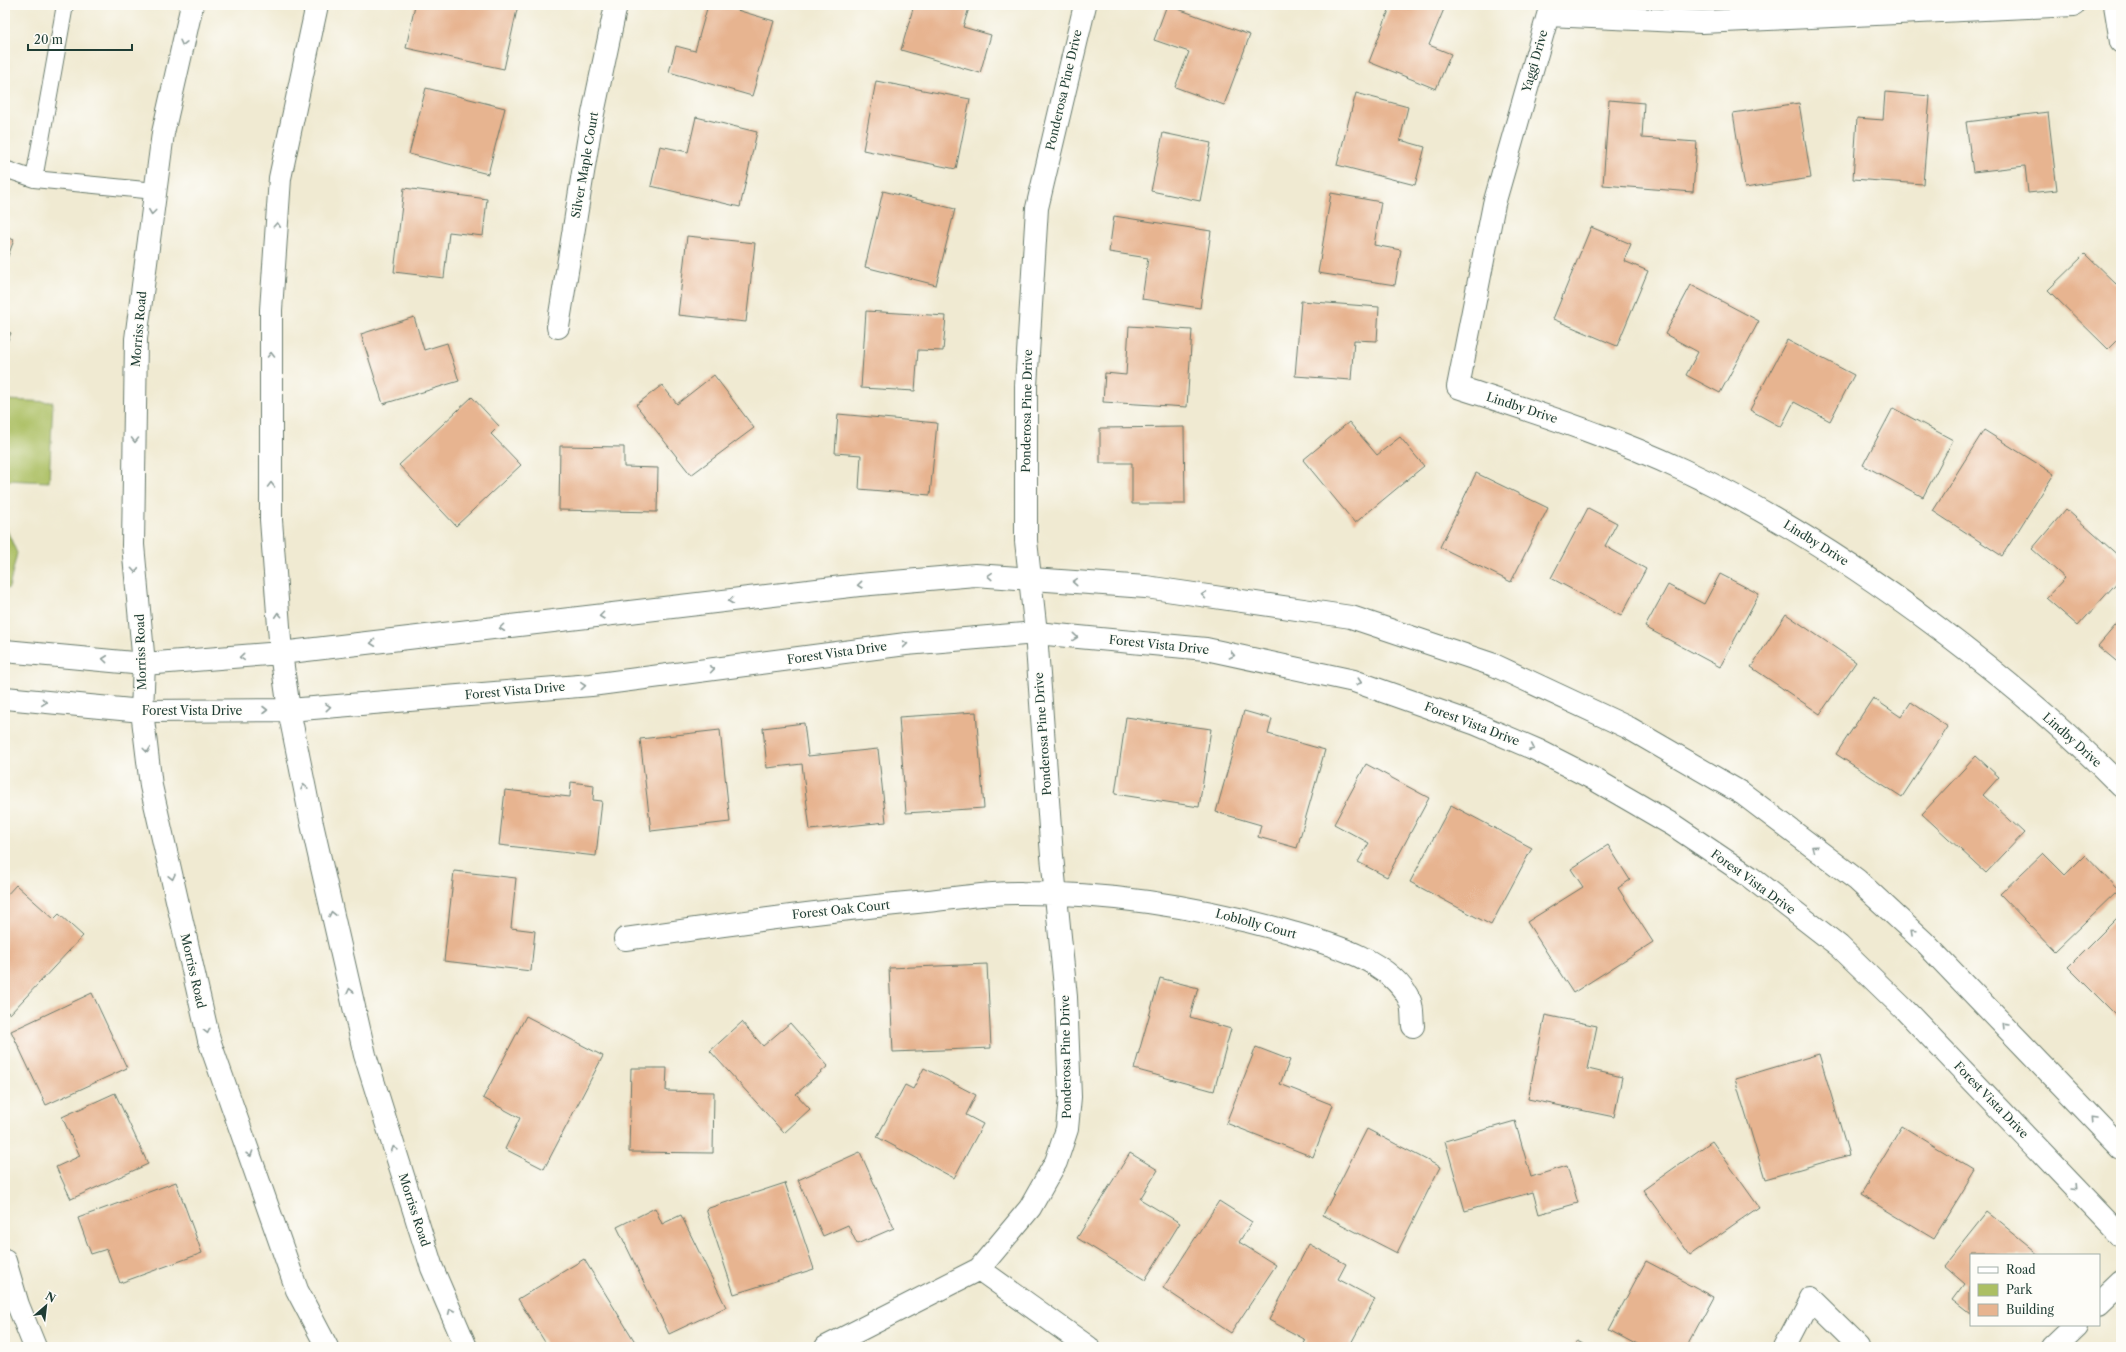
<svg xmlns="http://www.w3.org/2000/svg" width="2126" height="1352" font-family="'Libre Caslon Text',serif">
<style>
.green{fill:#acbf63;stroke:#667e4c}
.building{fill:#e7b490}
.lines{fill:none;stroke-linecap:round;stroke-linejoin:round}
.service-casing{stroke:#687a6b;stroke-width:18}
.minor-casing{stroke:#687a6b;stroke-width:24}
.secondary-casing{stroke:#687a6b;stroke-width:24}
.service{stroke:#fff;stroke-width:16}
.minor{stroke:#fff;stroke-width:22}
.secondary{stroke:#fff;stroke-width:22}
.oneway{stroke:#8f9e9a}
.labels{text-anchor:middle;stroke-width:3;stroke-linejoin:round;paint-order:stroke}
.street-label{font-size:12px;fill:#1f3d34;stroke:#fdfcf7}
</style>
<rect width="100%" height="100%" fill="#fdfcf7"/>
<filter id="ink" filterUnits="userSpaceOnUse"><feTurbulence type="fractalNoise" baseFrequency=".025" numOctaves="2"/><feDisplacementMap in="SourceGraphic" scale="8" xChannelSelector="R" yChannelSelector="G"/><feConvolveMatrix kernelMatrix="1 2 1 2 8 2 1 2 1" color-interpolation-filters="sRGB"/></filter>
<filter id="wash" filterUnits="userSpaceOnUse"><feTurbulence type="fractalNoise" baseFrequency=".012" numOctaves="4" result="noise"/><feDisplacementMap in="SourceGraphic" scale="16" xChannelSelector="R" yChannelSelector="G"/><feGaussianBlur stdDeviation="0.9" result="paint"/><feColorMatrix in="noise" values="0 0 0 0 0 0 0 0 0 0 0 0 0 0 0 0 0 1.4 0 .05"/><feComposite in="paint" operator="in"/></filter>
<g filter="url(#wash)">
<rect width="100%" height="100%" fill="#f0ead2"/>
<path class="green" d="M 5,400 L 53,402 L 49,482 L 5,480 Z
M 5,526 L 17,553 L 9,588 L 5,589 Z"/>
<g id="blocks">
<path class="building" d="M 415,5 L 518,5 L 504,69 L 406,48 Z
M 708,5 L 720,5 L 774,21 L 752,96 L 669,72 L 676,46 L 695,51 Z
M 914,5 L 970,5 L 963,27 L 991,35 L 980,73 L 901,50 Z
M 1167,5 L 1250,35 L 1224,105 L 1175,87 L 1189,52 L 1154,40 Z
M 1391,5 L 1433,5 L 1444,9 L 1429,45 L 1451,54 L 1436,89 L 1369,62 Z
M 876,81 L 970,99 L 956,169 L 863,150 Z
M 426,88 L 505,108 L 488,174 L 409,154 Z
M 1885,92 L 1930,96 L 1923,184 L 1853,179 L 1857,118 L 1883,120 Z
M 1356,93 L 1408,107 L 1400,140 L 1425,147 L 1415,185 L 1337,165 Z
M 1609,100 L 1644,103 L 1642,138 L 1697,142 L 1693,192 L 1603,185 Z
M 1799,103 L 1811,178 L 1745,188 L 1733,113 Z
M 2048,112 L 2057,190 L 2028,193 L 2025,166 L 1973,172 L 1966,122 Z
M 696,117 L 757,132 L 740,207 L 651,186 L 660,146 L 688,152 Z
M 1163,133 L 1211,143 L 1200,201 L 1151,191 Z
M 404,188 L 487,199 L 483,236 L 449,232 L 444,278 L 394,272 Z
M 883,191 L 955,209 L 936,285 L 865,267 Z
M 1331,193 L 1381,202 L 1374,245 L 1401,250 L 1395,285 L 1318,273 Z
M 1114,216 L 1211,231 L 1200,308 L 1142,299 L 1148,258 L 1109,252 Z
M 1591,227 L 1631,244 L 1624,261 L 1648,271 L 1617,346 L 1553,319 Z
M 5,236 L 14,240 L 5,264 Z
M 687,236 L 755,243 L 746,322 L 678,315 Z
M 2085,254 L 2116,284 L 2121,279 L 2121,336 L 2108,349 L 2048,290 Z
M 1691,285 L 1759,321 L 1720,393 L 1686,375 L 1698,352 L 1665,334 Z
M 1301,301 L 1379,307 L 1377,341 L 1354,340 L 1351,380 L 1295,376 Z
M 866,311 L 946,316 L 943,351 L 918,350 L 915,391 L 861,388 Z
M 414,317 L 424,350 L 447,343 L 459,381 L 383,404 L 361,334 Z
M 1129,326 L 1192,330 L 1187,407 L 1103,402 L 1105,373 L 1126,375 Z
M 5,331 L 11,333 L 5,347 Z
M 1787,340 L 1854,375 L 1830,421 L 1794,402 L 1781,427 L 1750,410 Z
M 714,375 L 754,428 L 691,475 L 636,405 L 662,385 L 677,404 Z
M 472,397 L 499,426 L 491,434 L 521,465 L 456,526 L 399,465 Z
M 1893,408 L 1953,440 L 1923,497 L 1863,465 Z
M 838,414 L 937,423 L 930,495 L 859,489 L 861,455 L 835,453 Z
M 1349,422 L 1377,455 L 1400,437 L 1424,466 L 1355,523 L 1303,460 Z
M 1184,427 L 1185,504 L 1132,504 L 1132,463 L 1100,463 L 1100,428 Z
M 1984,430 L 2054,474 L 2002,556 L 1933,511 Z
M 560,446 L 624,447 L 624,467 L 658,468 L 657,512 L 559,510 Z
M 1476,473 L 1548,508 L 1511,582 L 1440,547 Z
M 1588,508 L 1617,523 L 1605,546 L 1646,569 L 1621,616 L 1551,578 Z
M 2066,509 L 2121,558 L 2121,578 L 2078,626 L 2046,598 L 2065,578 L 2032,549 Z
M 1720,574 L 1759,594 L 1720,667 L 1645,627 L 1668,585 L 1704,604 Z
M 1786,614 L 1856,662 L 1820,714 L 1751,667 Z
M 2121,619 L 2121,665 L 2098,646 Z
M 1873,698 L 1901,717 L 1911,702 L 1948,727 L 1902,797 L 1836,754 Z
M 1244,711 L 1272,719 L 1268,734 L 1325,750 L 1297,848 L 1258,837 L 1261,825 L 1216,812 Z
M 976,712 L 984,808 L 906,813 L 899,717 Z
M 1126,717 L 1211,729 L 1199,807 L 1115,794 Z
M 804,723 L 808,756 L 878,749 L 886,822 L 810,830 L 802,764 L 767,768 L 763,728 Z
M 720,730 L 730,822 L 651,831 L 640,739 Z
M 1976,756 L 1999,777 L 1983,795 L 2024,833 L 1986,873 L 1922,814 Z
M 1366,764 L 1429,798 L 1387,877 L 1358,862 L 1369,843 L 1334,824 Z
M 571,782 L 594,785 L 593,800 L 602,801 L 596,856 L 499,845 L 505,790 L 570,797 Z
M 1451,805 L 1532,848 L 1491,925 L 1410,882 Z
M 1608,845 L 1630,880 L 1618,888 L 1653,942 L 1573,993 L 1527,922 L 1583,887 L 1571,869 Z
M 2043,853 L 2065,875 L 2085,855 L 2118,890 L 2055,951 L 2000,894 Z
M 454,871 L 516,878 L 511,928 L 535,931 L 531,971 L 444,961 Z
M 16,885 L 54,919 L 59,914 L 83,936 L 10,1014 L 5,1010 L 5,897 Z
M 2121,914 L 2121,1020 L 2068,967 Z
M 987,964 L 991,1048 L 893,1052 L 889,968 Z
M 1160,978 L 1198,988 L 1190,1017 L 1231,1029 L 1214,1091 L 1134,1069 Z
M 92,993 L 127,1068 L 46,1105 L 11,1031 Z
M 1545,1015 L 1597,1026 L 1588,1069 L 1622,1077 L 1614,1117 L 1528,1099 Z
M 526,1016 L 603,1056 L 544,1169 L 505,1149 L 520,1118 L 483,1098 Z
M 742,1022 L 763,1046 L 790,1023 L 828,1066 L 796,1094 L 810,1109 L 784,1133 L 710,1051 Z
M 1256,1047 L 1290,1060 L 1280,1084 L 1333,1105 L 1313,1157 L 1226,1123 Z
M 1819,1054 L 1849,1155 L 1765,1179 L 1735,1079 Z
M 631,1068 L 667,1068 L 666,1091 L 714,1092 L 713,1153 L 629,1152 Z
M 924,1068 L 976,1095 L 966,1115 L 983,1124 L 954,1178 L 877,1137 L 905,1085 L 913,1089 Z
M 115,1093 L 148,1164 L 71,1199 L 56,1167 L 80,1156 L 62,1117 Z
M 1515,1121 L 1531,1177 L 1567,1166 L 1578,1203 L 1539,1214 L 1533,1192 L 1465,1211 L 1445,1141 Z
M 1902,1126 L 1975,1171 L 1934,1238 L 1861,1194 Z
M 1367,1129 L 1440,1167 L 1397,1253 L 1323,1215 Z
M 1712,1141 L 1759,1207 L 1690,1255 L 1643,1190 Z
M 860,1152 L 894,1228 L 857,1244 L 848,1225 L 823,1236 L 798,1180 Z
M 1130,1153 L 1158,1170 L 1140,1199 L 1180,1223 L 1145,1280 L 1077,1238 Z
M 176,1182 L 202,1253 L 120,1283 L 107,1249 L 91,1254 L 78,1218 Z
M 785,1183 L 814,1269 L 734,1294 L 706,1209 Z
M 1219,1201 L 1252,1222 L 1239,1242 L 1276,1265 L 1231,1333 L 1163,1288 Z
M 655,1208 L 662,1224 L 681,1215 L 726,1307 L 669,1334 L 617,1227 Z
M 1987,1212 L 2040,1255 L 1971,1255 L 1971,1314 L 1953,1300 L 1965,1284 L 1944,1266 Z
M 1309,1244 L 1346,1264 L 1338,1279 L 1375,1299 L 1349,1347 L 1302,1347 L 1306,1340 L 1269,1320 Z
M 584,1259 L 637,1345 L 633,1347 L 548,1347 L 518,1299 Z
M 1646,1261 L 1714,1297 L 1687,1347 L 1641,1347 L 1609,1330 Z
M 1577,1341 L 1589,1347 L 1574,1347 Z"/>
</g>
</g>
<g filter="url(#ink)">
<use href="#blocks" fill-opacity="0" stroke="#687a6b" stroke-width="1"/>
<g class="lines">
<defs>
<path id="service" d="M 5,169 L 34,179 L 155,191
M 34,179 L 65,5"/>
<path id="minor" d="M 2074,5 L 1702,22 L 1548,15 L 1494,204 L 1458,387 C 1534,412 1611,436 1683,470 C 1774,513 1857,567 1937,627 C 2002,676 2064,728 2121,786
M 2115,5 L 2121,42
M 558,327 L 591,123 L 616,5
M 625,939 C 722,925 819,911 917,902 C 952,899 988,892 1022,893 C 1114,893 1205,908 1293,933 C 1331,944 1392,961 1410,1001 C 1413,1008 1412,1018 1413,1026
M 5,1261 L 18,1305 L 35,1347
M 979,1269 L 1088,1347
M 2099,1303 L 2121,1282
M 826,1347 L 979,1269 L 1030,1208 L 1056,1162 L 1067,1129 L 1070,1097 L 1066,997 L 1052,856 L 1036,633 L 1026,541 L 1026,386 L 1037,208 L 1085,5
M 1786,1347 L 1811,1299 L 1860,1347
M 2053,1347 L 2076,1325"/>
<path id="secondary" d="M 192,5 L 163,133 L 136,339 L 133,545 L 144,664 L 142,711 L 151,786 L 209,1040 L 297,1290 L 327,1347
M 317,5 L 280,178 L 271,310 L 271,520 L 281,653 L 289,710 L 312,824 L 365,1055 L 432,1268 L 466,1347
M 5,651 L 144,664 L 281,653 L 859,585 L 975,575 L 1146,587 L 1351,617 L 1494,665 L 1629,728 L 1743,794 L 1857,880 L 1924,942 L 2121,1147
M 5,698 L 142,711 L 289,710 L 591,685 L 906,644 L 1036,633 L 1206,649 L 1354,681 L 1476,724 L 1537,750 L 1592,778 L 1673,825 L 1750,877 L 1839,946 L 1904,1009 L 2121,1236"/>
</defs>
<use href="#service" class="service-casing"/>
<use href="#minor" class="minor-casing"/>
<use href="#secondary" class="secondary-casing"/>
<use href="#service" class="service"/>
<use href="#minor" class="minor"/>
<use href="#secondary" class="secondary"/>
</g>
<defs><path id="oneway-chevron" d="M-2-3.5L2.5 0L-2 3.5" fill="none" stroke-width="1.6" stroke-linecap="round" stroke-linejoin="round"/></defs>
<g class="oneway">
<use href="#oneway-chevron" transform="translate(183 43) rotate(103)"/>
<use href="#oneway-chevron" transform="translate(152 212) rotate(97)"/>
<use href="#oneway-chevron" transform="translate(277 225) rotate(-86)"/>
<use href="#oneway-chevron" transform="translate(271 355) rotate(-90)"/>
<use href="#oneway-chevron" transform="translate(135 440) rotate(91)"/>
<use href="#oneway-chevron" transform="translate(271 485) rotate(-90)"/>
<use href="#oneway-chevron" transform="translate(135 570) rotate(85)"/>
<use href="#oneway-chevron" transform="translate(990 576) rotate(-177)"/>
<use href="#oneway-chevron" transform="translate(1075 582) rotate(-176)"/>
<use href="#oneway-chevron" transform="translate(860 585) rotate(174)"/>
<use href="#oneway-chevron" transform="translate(1204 595) rotate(-172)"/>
<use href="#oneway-chevron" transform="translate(731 601) rotate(173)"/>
<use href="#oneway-chevron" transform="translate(278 615) rotate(-94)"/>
<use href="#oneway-chevron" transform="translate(602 616) rotate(173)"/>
<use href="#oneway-chevron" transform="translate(502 628) rotate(173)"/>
<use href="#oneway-chevron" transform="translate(1075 637) rotate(5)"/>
<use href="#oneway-chevron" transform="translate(373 643) rotate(173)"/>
<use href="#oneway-chevron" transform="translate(905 644) rotate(-6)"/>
<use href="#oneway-chevron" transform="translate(1232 655) rotate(12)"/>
<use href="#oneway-chevron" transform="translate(242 657) rotate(175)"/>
<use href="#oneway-chevron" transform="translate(105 659) rotate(-174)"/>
<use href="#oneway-chevron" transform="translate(712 669) rotate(-8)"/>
<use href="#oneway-chevron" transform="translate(1359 682) rotate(18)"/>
<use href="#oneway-chevron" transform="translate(583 686) rotate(-5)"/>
<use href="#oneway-chevron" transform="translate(44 702) rotate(5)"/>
<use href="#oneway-chevron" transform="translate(328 707) rotate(-5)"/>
<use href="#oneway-chevron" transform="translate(265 710)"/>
<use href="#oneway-chevron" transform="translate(1532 748) rotate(24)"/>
<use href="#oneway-chevron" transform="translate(147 750) rotate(83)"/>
<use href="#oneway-chevron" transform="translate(304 787) rotate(-102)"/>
<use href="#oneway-chevron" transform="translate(1814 848) rotate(-143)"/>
<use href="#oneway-chevron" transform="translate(172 877) rotate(77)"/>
<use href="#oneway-chevron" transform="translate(332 914) rotate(-102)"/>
<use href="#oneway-chevron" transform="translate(1913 932) rotate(-137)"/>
<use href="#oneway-chevron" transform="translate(350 991) rotate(-103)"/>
<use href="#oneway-chevron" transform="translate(2005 1025) rotate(-134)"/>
<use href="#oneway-chevron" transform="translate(207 1031) rotate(77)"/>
<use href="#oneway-chevron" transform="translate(2094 1119) rotate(-133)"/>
<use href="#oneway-chevron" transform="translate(394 1149) rotate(-107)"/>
<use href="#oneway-chevron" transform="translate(250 1154) rotate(71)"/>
<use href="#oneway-chevron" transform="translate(2075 1188) rotate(46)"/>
<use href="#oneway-chevron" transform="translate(451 1311) rotate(-113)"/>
</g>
</g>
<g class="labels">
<g class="street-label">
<text transform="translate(1535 61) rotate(-74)" y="4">Yaggi Drive</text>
<text transform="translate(1064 90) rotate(-77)" y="4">Ponderosa Pine Drive</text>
<text transform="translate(585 165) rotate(-80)" y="4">Silver Maple Court</text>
<text transform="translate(139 329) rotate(-85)" y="4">Morriss Road</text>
<text transform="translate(1522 408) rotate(18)" y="4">Lindby Drive</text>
<text transform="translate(1027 411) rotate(-89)" y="4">Ponderosa Pine Drive</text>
<text transform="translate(1816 543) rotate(32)" y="4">Lindby Drive</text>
<text transform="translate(1159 645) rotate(6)" y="4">Forest Vista Drive</text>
<text transform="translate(141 652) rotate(-92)" y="4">Morriss Road</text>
<text transform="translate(837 653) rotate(-8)" y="4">Forest Vista Drive</text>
<text transform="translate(515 691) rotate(-5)" y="4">Forest Vista Drive</text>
<text x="192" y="715">Forest Vista Drive</text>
<text transform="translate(1472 724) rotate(21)" y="4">Forest Vista Drive</text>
<text transform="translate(1043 734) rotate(-94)" y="4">Ponderosa Pine Drive</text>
<text transform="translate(2072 740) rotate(42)" y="4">Lindby Drive</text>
<text transform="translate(1753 882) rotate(36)" y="4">Forest Vista Drive</text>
<text transform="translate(841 910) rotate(-6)" y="4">Forest Oak Court</text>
<text transform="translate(1256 924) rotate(15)" y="4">Loblolly Court</text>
<text transform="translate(193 971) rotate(77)" y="4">Morriss Road</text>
<text transform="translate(1066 1057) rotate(-91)" y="4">Ponderosa Pine Drive</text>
<text transform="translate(1991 1100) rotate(46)" y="4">Forest Vista Drive</text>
<text transform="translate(414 1210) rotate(72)" y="4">Morriss Road</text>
</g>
</g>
<rect width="2126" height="1352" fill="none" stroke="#fdfcf7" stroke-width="20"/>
<rect x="1970" y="1254" width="130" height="72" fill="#fdfcf7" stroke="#a4b0a9"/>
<rect x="1978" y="1267" width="20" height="6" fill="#ffffff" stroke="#a4b0a9"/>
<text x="2006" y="1274" font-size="12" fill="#1f3d34">Road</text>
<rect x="1978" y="1284" width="20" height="12" fill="#acbf63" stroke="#a4b0a9"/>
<text x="2006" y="1294" font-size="12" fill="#1f3d34">Park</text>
<rect x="1978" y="1304" width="20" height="12" fill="#e7b490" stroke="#a4b0a9"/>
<text x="2006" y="1314" font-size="12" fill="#1f3d34">Building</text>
<g transform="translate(46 1306) rotate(28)" stroke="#fdfcf7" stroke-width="3" paint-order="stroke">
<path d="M0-3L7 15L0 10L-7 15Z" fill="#1f3d34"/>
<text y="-6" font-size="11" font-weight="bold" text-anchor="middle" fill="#1f3d34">N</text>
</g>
<path d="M28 44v6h104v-6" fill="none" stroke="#1f3d34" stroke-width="2"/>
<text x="34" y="44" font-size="12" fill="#1f3d34" stroke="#fdfcf7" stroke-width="3" paint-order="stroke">20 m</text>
</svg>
